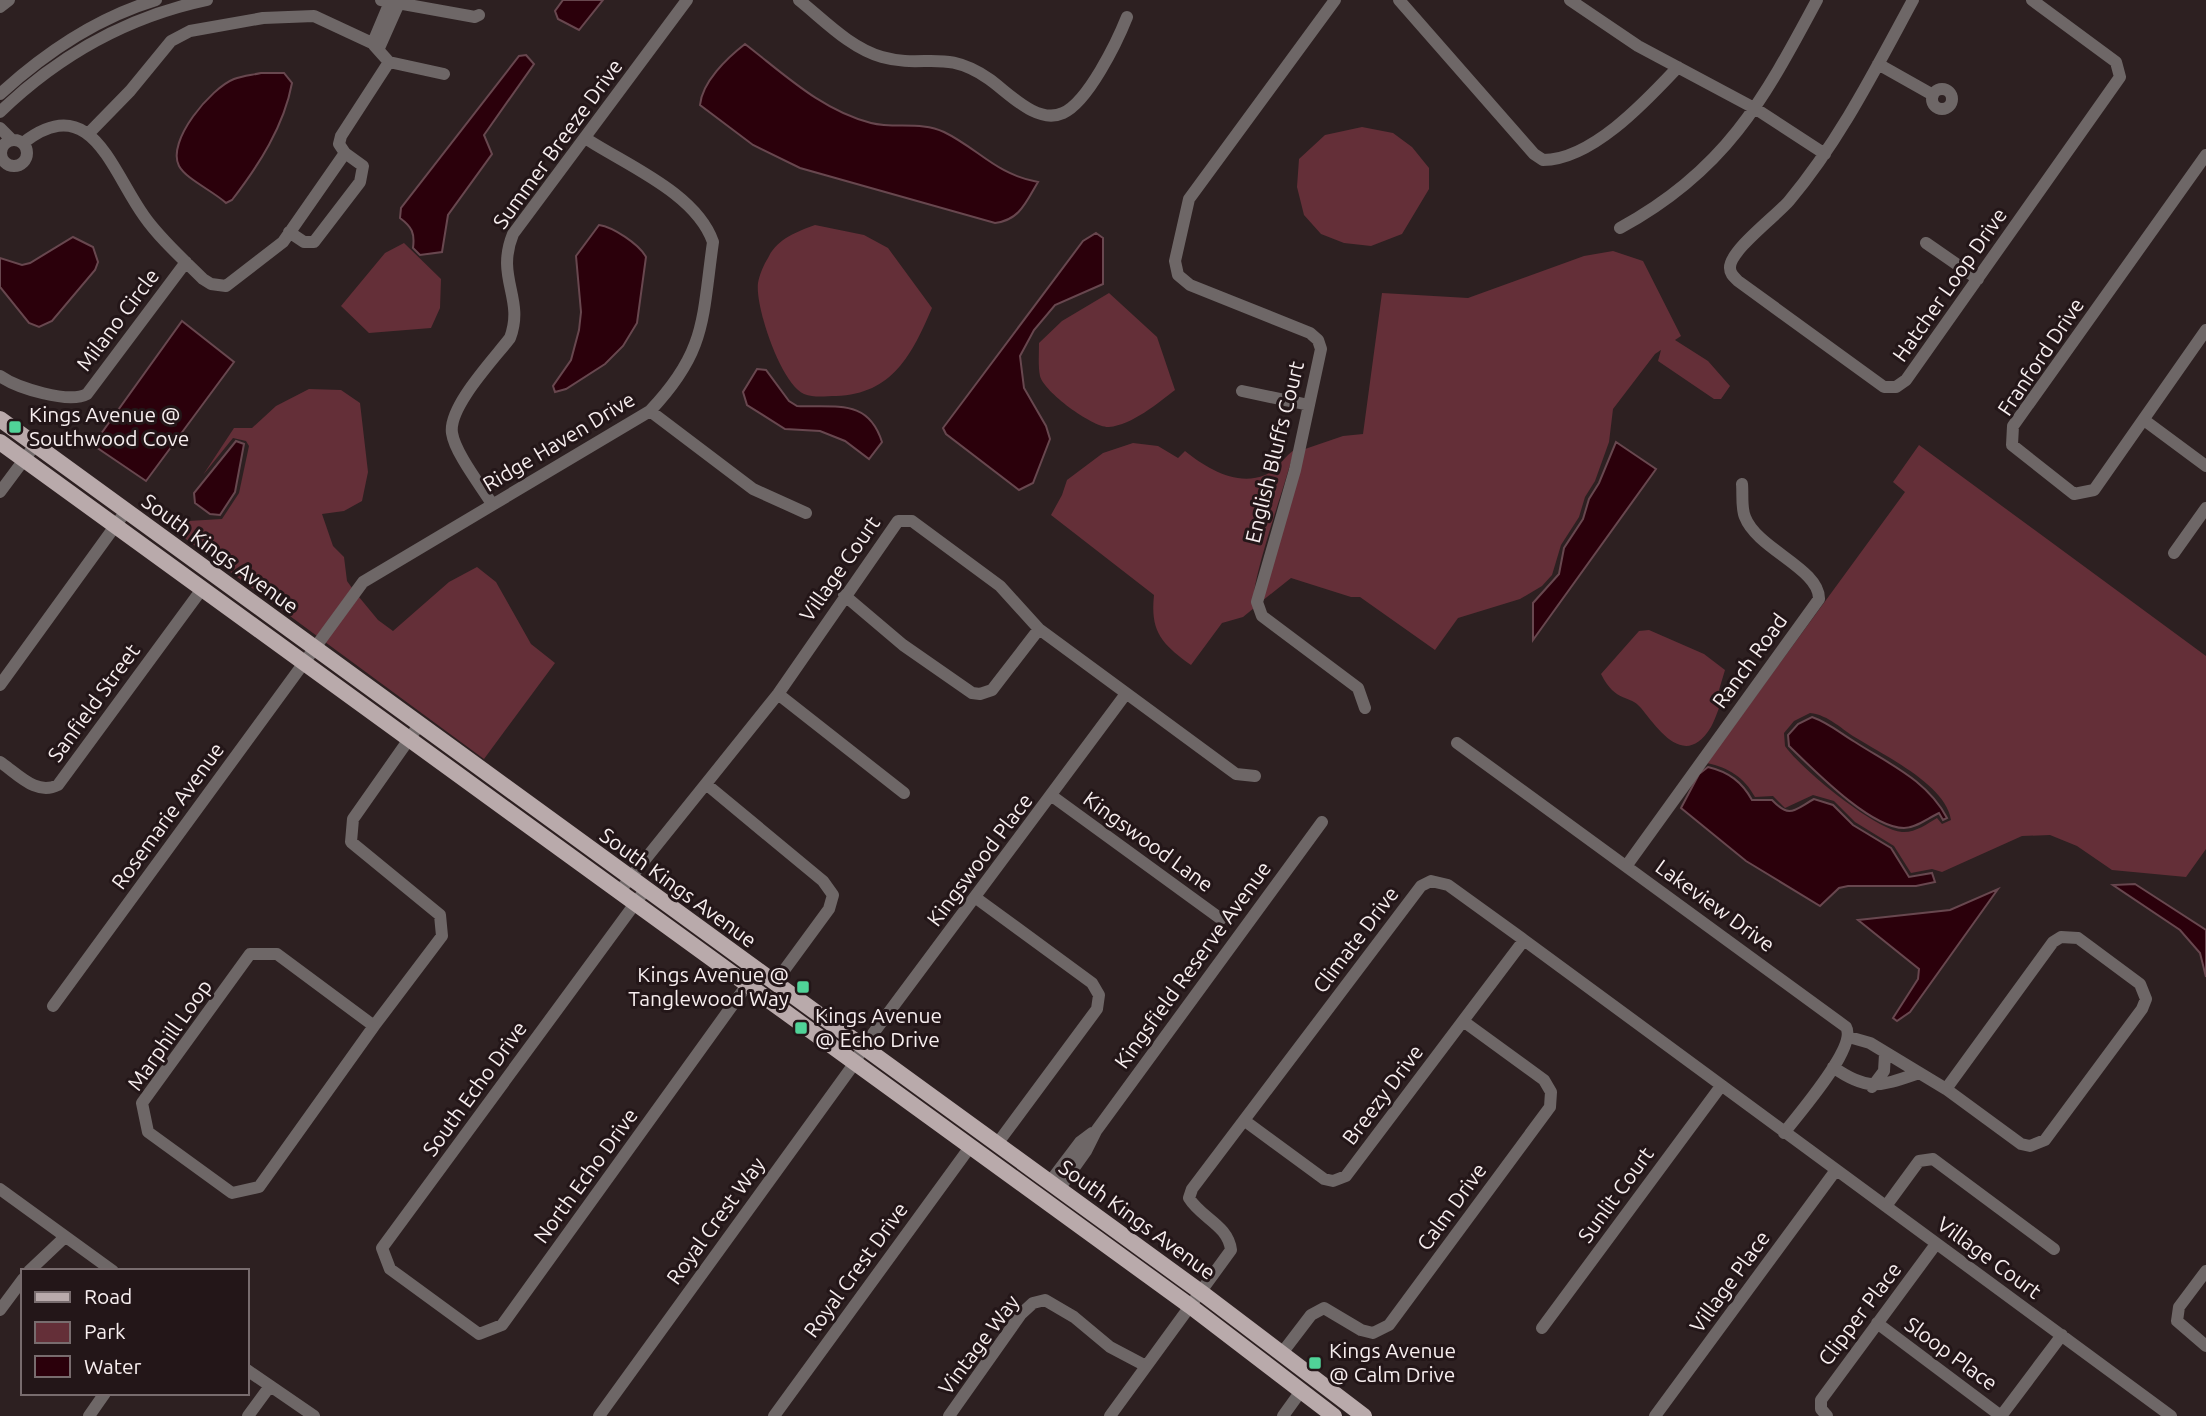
<svg xmlns="http://www.w3.org/2000/svg" width="2206" height="1416" font-family="Ubuntu,sans-serif">
<style>
.green{fill:#642f38;fill-rule:evenodd}
.water{fill:#2b000b;stroke:#68474f;stroke-width:2}
.lines{fill:none;stroke-linecap:round;stroke-linejoin:round}
.minor{stroke:#6e6767;stroke-width:12}
.major{stroke:#b9aaab;stroke-width:16}
.poi-dot{fill:#50d398;stroke:#231618;stroke-width:2.5}
.labels{text-anchor:middle;stroke-width:6;stroke-linejoin:round;paint-order:stroke}
.street-label{font-size:21px;fill:#f7eeef;stroke:#231618}
.poi-label{font-size:21px;fill:#f7eeef;stroke:#231618;text-anchor:start}
</style>
<rect width="100%" height="100%" fill="#2d2021"/>
<path class="green" d="M 1362,127 L 1393,133 L 1412,147 L 1429,168 L 1429,189 L 1402,234 L 1371,246 L 1344,243 L 1321,234 L 1304,215 L 1297,187 L 1299,159 L 1325,135 Z
M 815,225 L 864,235 L 888,248 L 932,308 C 912,354 893,394 836,396 C 826,396 814,398 804,394 C 781,384 755,307 758,283 C 759,276 764,264 768,258 C 777,239 796,232 815,225 Z
M 404,243 L 441,279 L 440,308 L 431,328 L 369,333 L 341,306 L 385,253 Z
M 1613,251 L 1643,261 L 1681,336 L 1675,340 L 1708,361 L 1730,386 L 1721,399 L 1714,399 L 1658,361 L 1661,350 L 1655,354 L 1613,409 L 1609,442 L 1595,481 L 1585,497 L 1579,517 L 1561,545 L 1552,575 L 1542,586 L 1520,599 L 1458,618 L 1435,650 L 1360,597 L 1351,597 L 1291,578 L 1262,601 L 1305,449 L 1343,436 L 1363,434 L 1382,293 L 1468,298 L 1584,256 Z
M 1109,293 L 1157,337 L 1175,390 C 1158,403 1132,425 1109,427 C 1093,428 1044,392 1040,376 C 1038,366 1039,354 1039,343 L 1062,321 Z
M 309,389 L 341,390 L 360,403 L 368,472 L 362,501 L 344,511 L 322,514 L 333,546 L 344,557 L 347,581 L 352,588 L 317,636 L 175,531 L 188,521 L 222,519 L 239,493 L 249,446 L 246,441 L 233,438 L 203,475 L 234,428 L 252,428 L 276,406 Z
M 1133,443 L 1158,446 L 1178,458 L 1185,451 C 1206,468 1237,487 1265,475 C 1276,471 1285,456 1294,450 C 1287,482 1248,585 1254,608 L 1243,617 L 1222,623 L 1191,665 C 1162,644 1150,632 1154,595 L 1051,515 L 1062,495 L 1067,480 L 1103,453 Z
M 1919,445 L 2206,656 L 2206,849 L 2186,877 L 2112,870 L 2077,846 L 2050,835 L 2022,836 L 1942,872 L 1932,869 L 1911,873 L 1894,846 L 1855,822 L 1834,801 L 1813,795 L 1785,808 L 1773,796 L 1755,797 C 1744,777 1729,768 1707,763 L 1905,492 L 1893,482 ZM 1810,713 C 1829,715 1842,730 1858,739 C 1885,756 1946,785 1951,820 L 1942,824 L 1937,818 C 1927,824 1915,833 1902,832 C 1875,830 1800,768 1785,746 L 1784,733 L 1794,721 Z
M 477,567 L 496,582 L 531,644 L 555,663 L 484,759 L 325,642 L 359,597 L 378,620 L 393,631 L 449,582 Z
M 1649,630 L 1704,654 L 1725,670 L 1719,690 L 1724,697 C 1719,706 1716,718 1711,727 C 1685,770 1658,729 1641,708 C 1630,694 1616,704 1601,674 L 1639,631 Z"/>
<path class="water" d="M 563,0 L 603,0 L 579,30 L 558,19 L 555,11 Z
M 745,44 C 784,74 821,110 871,123 C 895,129 921,121 944,132 C 979,149 995,174 1038,182 C 1026,202 1020,220 995,223 L 800,168 L 753,145 L 700,105 C 702,82 727,58 745,44 Z
M 526,55 L 534,64 L 484,135 L 492,154 L 448,215 L 442,252 L 420,255 L 413,248 C 415,233 412,227 400,218 L 401,208 L 519,56 Z
M 261,73 L 284,73 L 292,83 C 284,126 259,165 232,200 L 226,203 C 213,191 186,179 179,166 C 166,141 211,88 234,79 C 242,76 252,75 261,73 Z
M 599,225 C 613,227 639,244 646,257 L 637,323 L 623,346 L 605,364 L 566,389 L 555,392 L 553,386 L 571,360 L 579,330 L 581,312 L 576,256 Z
M 1096,233 L 1103,238 L 1103,284 L 1055,305 L 1034,330 L 1020,356 L 1024,388 L 1046,426 L 1050,439 L 1033,483 L 1019,490 L 946,434 L 943,428 L 1083,241 Z
M 73,237 L 93,247 L 98,262 L 95,270 L 52,321 L 39,327 L 29,323 L 0,287 L 0,258 L 22,265 L 30,263 Z
M 182,321 L 234,362 L 146,481 L 93,445 Z
M 757,369 L 766,370 L 789,401 L 797,406 C 836,408 868,398 882,442 L 869,459 L 845,441 L 820,431 L 785,429 L 747,405 L 743,392 Z
M 236,441 L 244,444 L 235,492 L 220,515 L 210,514 L 195,503 L 194,493 Z
M 1616,442 L 1656,469 L 1533,640 L 1533,603 L 1559,574 L 1564,548 L 1583,519 L 1589,499 L 1599,483 Z
M 1812,717 C 1829,723 1840,733 1855,742 C 1889,764 1927,780 1947,818 L 1943,820 L 1939,813 C 1928,818 1916,828 1904,828 C 1870,828 1813,769 1789,746 L 1788,735 L 1798,724 Z
M 1708,767 C 1729,772 1742,782 1752,800 L 1772,800 C 1790,819 1794,810 1814,799 L 1833,805 L 1853,825 L 1891,848 L 1909,877 L 1932,873 L 1935,882 L 1916,886 L 1848,886 L 1839,888 L 1820,906 L 1746,861 L 1681,808 L 1699,774 Z
M 2135,884 L 2206,930 L 2206,977 L 2200,953 L 2180,930 L 2113,885 Z
M 1998,889 L 1910,1012 L 1897,1021 L 1893,1018 L 1918,979 L 1919,969 L 1858,920 L 1950,910 Z"/>
<g class="lines">
<path class="minor" d="M 381,0 L 475,17 L 479,15
M 799,0 C 824,20 850,48 882,57 C 925,69 944,48 989,79 C 1009,93 1037,125 1063,113 C 1088,102 1117,42 1127,17
M 1335,0 L 1189,199 L 1175,261 L 1178,275 L 1190,285 L 1310,333 L 1318,340 L 1321,349 L 1295,470 L 1257,602 L 1262,616 L 1358,688 L 1365,708
M 1399,0 L 1534,154 L 1543,160 C 1592,160 1647,100 1678,67
M 1570,0 L 1638,46 L 1756,109 L 1825,154
M 1913,0 C 1875,70 1840,140 1789,201 C 1776,216 1729,251 1730,268 C 1730,274 1734,277 1738,281 L 1884,387 L 1896,387 L 1906,380 L 2120,77 L 2116,62 L 2032,0
M 0,7 L 9,0
M 374,40 L 390,2
M 379,48 L 399,3
M 1878,64 L 1933,95
M1932 99a10 10 0 1 1 20 0a10 10 0 1 1-20 0Z
M 0,94 C 46,52 96,18 156,0
M 0,112 C 59,55 127,17 207,0
M 0,128 L 12,140
M 89,133 L 130,91 L 171,41 L 190,31 L 263,18 L 314,16 L 372,43 L 389,62 L 444,74
M1 153a13 13 0 1 1 26 0a13 13 0 1 1-26 0Z
M 23,143 C 91,90 111,170 144,216 C 160,239 183,259 203,279 L 211,284 L 226,286 L 283,242 L 345,153 L 339,144 L 341,136 L 389,62
M 2206,155 L 2013,426 L 2012,445 L 2074,494 L 2094,490 L 2206,330
M 1620,228 C 1725,171 1763,101 1817,0
M 289,232 L 304,242 L 314,242 L 360,182 L 363,166 L 345,153
M 1926,243 L 1978,279
M 0,376 C 17,388 69,404 87,394 L 186,262
M 1242,391 L 1309,405
M 650,411 L 753,489 L 806,513
M 2144,420 L 2206,466
M 0,492 L 35,445
M 492,504 C 481,486 455,453 452,433 C 448,407 494,359 510,338 C 525,298 495,278 513,234 L 687,0
M 2174,553 L 2206,508
M 844,595 L 903,645 L 972,693 L 980,694 L 992,690 L 1039,629
M 0,685 L 126,511
M 778,694 L 904,793
M 1457,743 L 1846,1027 C 1858,1047 1798,1114 1784,1133
M 0,762 C 18,774 36,796 58,785 L 202,589
M 706,784 L 823,881 L 833,895 L 829,909 L 774,984
M 1052,796 L 1221,919
M 1627,865 L 1819,599 C 1820,569 1757,549 1745,517 C 1741,508 1743,494 1742,484
M 645,890 L 382,1248 L 390,1269 L 479,1334 L 502,1325 L 747,985
M 619,892 L 778,694 L 898,521 L 912,521 L 1000,586 L 1039,629 L 1236,774 L 1255,776
M 976,898 L 1092,983 L 1099,995 L 1097,1009 L 997,1144
M 250,954 L 277,954 L 374,1026 L 259,1187 L 232,1193 L 148,1132 L 142,1103 Z
M 53,1006 L 363,582 L 650,411 C 707,351 702,319 713,242 C 696,193 626,165 585,138
M 374,1026 L 442,936 L 440,915 L 351,842 L 353,819 L 419,725
M 1849,1037 L 1870,1043 L 1946,1089 L 2053,942 L 2061,937 L 2078,938 L 2140,984 L 2146,999 L 2142,1009 L 2045,1140 L 2030,1146 L 2021,1144 L 1946,1089
M 1833,1067 C 1868,1092 1881,1086 1919,1073
M 1872,1087 L 1884,1071 L 1885,1054
M 1245,1121 L 1324,1179 L 1333,1181 L 1346,1176 L 1524,940
M 1049,1183 L 1080,1142 L 1092,1133
M 0,1189 L 113,1271
M 1059,1189 L 1086,1151 L 1096,1131 L 1322,822
M 1886,1206 L 1919,1161 L 1933,1159 L 2054,1249
M 29,1271 L 65,1237
M 2206,1271 L 2179,1307 L 2177,1321 L 2206,1346
M 0,1310 L 23,1279
M 1877,1323 L 2001,1416
M 1542,1328 L 1721,1086
M 1282,1353 L 1311,1315 L 1324,1308 L 1361,1330 L 1373,1333 L 1389,1325 L 1550,1107 L 1551,1092 L 1544,1080 L 1463,1021
M 247,1370 L 314,1416
M 89,1416 L 105,1393
M 248,1416 L 270,1386
M 599,1416 L 854,1064 L 863,1047 L 1125,695
M 774,1416 L 970,1147
M 949,1416 L 1021,1314 L 1033,1303 L 1045,1300 L 1074,1317 L 1110,1347 L 1146,1366
M 1110,1416 L 1231,1250 C 1228,1225 1201,1218 1189,1198 L 1192,1189 L 1421,886 L 1431,881 L 1448,885 L 1524,940 L 2171,1416
M 1283,1416 L 1301,1391
M 1655,1416 L 1836,1170
M 1827,1416 L 1821,1409 L 1821,1400 L 1936,1244
M 2001,1416 L 2062,1335"/>
<path class="major" d="M 0,419 L 1202,1293 L 1364,1416
M 0,442 L 1190,1306 L 1334,1416"/>
</g>
<g class="poi-dot">
<rect x="8" y="420" width="14" height="14" rx="3.5"/>
<rect x="796" y="980" width="14" height="14" rx="3.5"/>
<rect x="794" y="1021" width="14" height="14" rx="3.5"/>
<rect x="1308" y="1356" width="14" height="14" rx="3.5"/>
</g>
<g class="labels">
<g class="street-label">
<text transform="translate(558 144) rotate(-54)" y="7">Summer Breeze Drive</text>
<text transform="translate(1950 285) rotate(-55)" y="7">Hatcher Loop Drive</text>
<text transform="translate(118 320) rotate(-53)" y="7">Milano Circle</text>
<text transform="translate(2041 357) rotate(-56)" y="7">Franford Drive</text>
<text transform="translate(559 442) rotate(-31)" y="7">Ridge Haven Drive</text>
<text transform="translate(1275 452) rotate(-76)" y="7">English Bluffs Court</text>
<text transform="translate(220 554) rotate(36)" y="7">South Kings Avenue</text>
<text transform="translate(840 569) rotate(-55)" y="7">Village Court</text>
<text transform="translate(1750 661) rotate(-54)" y="7">Ranch Road</text>
<text transform="translate(94 703) rotate(-54)" y="7">Sanfield Street</text>
<text transform="translate(168 816) rotate(-54)" y="7">Rosemarie Avenue</text>
<text transform="translate(1148 842) rotate(36)" y="7">Kingswood Lane</text>
<text transform="translate(980 860) rotate(-53)" y="7">Kingswood Place</text>
<text transform="translate(678 888) rotate(36)" y="7">South Kings Avenue</text>
<text transform="translate(1715 906) rotate(36)" y="7">Lakeview Drive</text>
<text transform="translate(1356 940) rotate(-53)" y="7">Climate Drive</text>
<text transform="translate(1193 965) rotate(-54)" y="7">Kingsfield Reserve Avenue</text>
<text transform="translate(170 1035) rotate(-55)" y="7">Marphill Loop</text>
<text transform="translate(475 1089) rotate(-54)" y="7">South Echo Drive</text>
<text transform="translate(1383 1095) rotate(-53)" y="7">Breezy Drive</text>
<text transform="translate(586 1176) rotate(-54)" y="7">North Echo Drive</text>
<text transform="translate(1616 1195) rotate(-54)" y="7">Sunlit Court</text>
<text transform="translate(1452 1207) rotate(-54)" y="7">Calm Drive</text>
<text transform="translate(1137 1220) rotate(36)" y="7">South Kings Avenue</text>
<text transform="translate(716 1221) rotate(-54)" y="7">Royal Crest Way</text>
<text transform="translate(1989 1258) rotate(36)" y="7">Village Court</text>
<text transform="translate(856 1270) rotate(-54)" y="7">Royal Crest Drive</text>
<text transform="translate(1730 1282) rotate(-54)" y="7">Village Place</text>
<text transform="translate(1860 1314) rotate(-53)" y="7">Clipper Place</text>
<text transform="translate(979 1345) rotate(-53)" y="7">Vintage Way</text>
<text transform="translate(1951 1354) rotate(36)" y="7">Sloop Place</text>
</g>
<g class="poi-label">
<text x="29" y="422">Kings Avenue @<tspan x="29" dy="24">Southwood Cove</tspan></text>
<text x="789" y="982" text-anchor="end">Kings Avenue @<tspan x="789" dy="24">Tanglewood Way</tspan></text>
<text x="815" y="1023">Kings Avenue<tspan x="815" dy="24">@ Echo Drive</tspan></text>
<text x="1329" y="1358">Kings Avenue<tspan x="1329" dy="24">@ Calm Drive</tspan></text>
</g>
</g>
<rect x="21" y="1269" width="228" height="126" fill="#231618" stroke="#786c6e" stroke-width="2"/>
<rect x="35" y="1292" width="35" height="10" fill="#b9aaab" stroke="#786c6e" stroke-width="2"/>
<text x="84" y="1304" font-size="21" fill="#f7eeef">Road</text>
<rect x="35" y="1322" width="35" height="21" fill="#642f38" stroke="#786c6e" stroke-width="2"/>
<text x="84" y="1339" font-size="21" fill="#f7eeef">Park</text>
<rect x="35" y="1356" width="35" height="21" fill="#2b000b" stroke="#786c6e" stroke-width="2"/>
<text x="84" y="1374" font-size="21" fill="#f7eeef">Water</text>
</svg>
